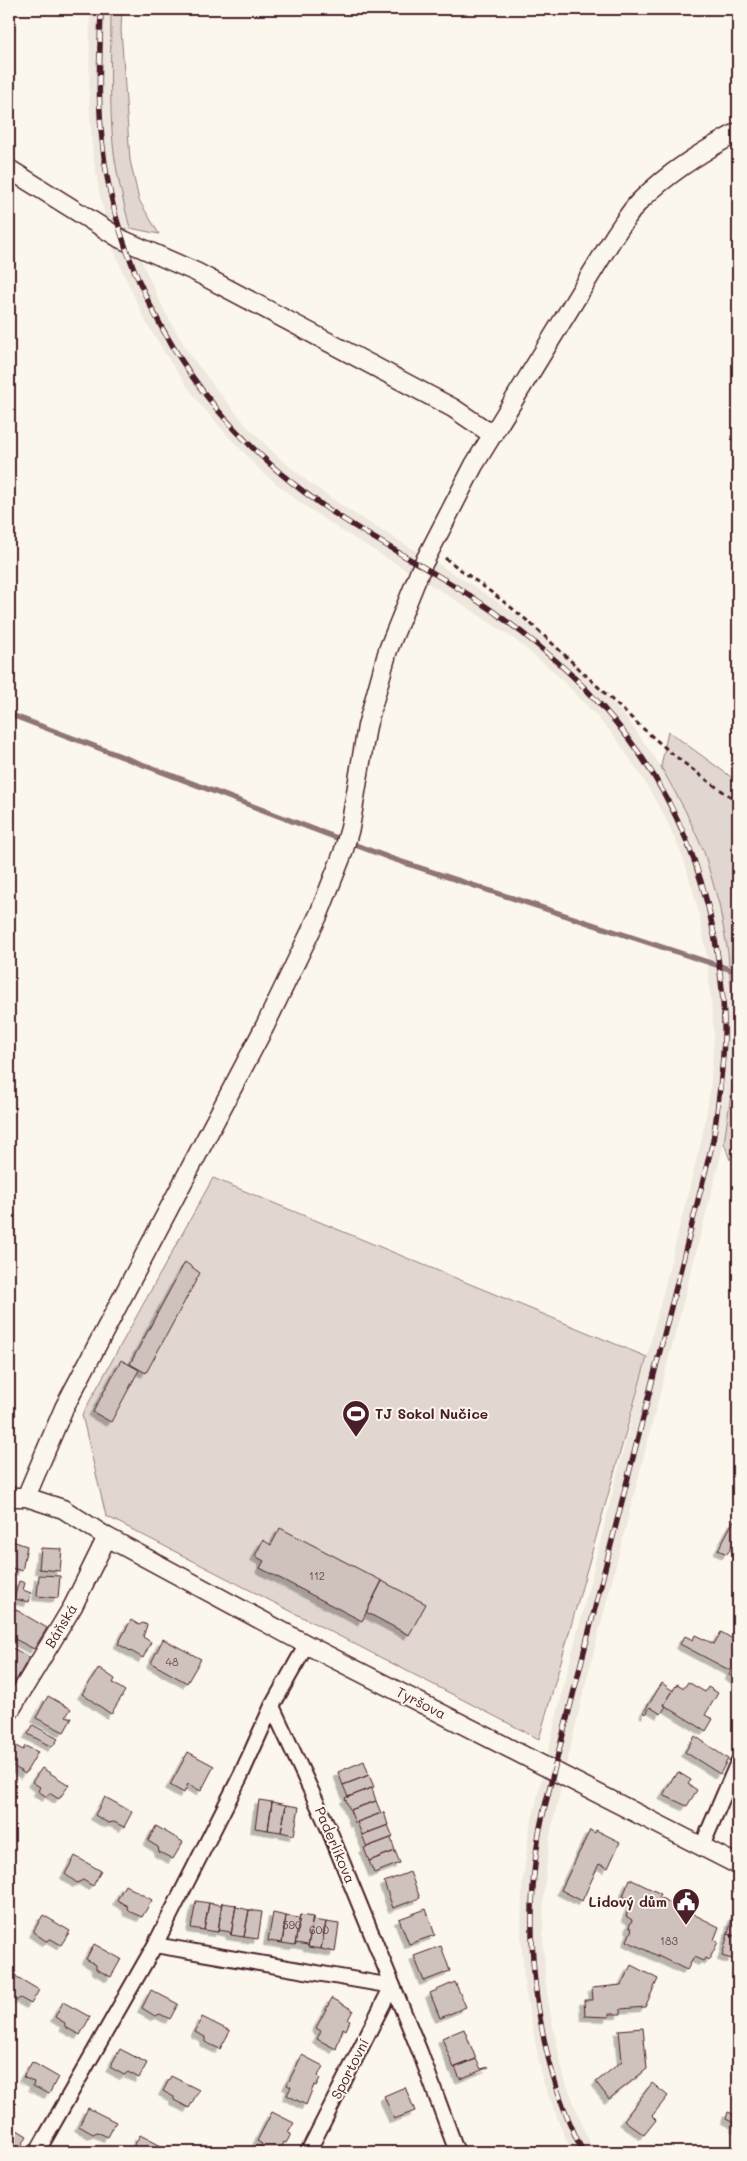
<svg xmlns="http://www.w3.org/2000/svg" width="747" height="2161" font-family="Mali,sans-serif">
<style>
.built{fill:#eee7de}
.green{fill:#e2d7d0;stroke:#967b7e}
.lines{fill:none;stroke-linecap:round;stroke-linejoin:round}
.stream{stroke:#907477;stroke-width:5.5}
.building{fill:#cfc2bc;stroke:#4a1f2b;filter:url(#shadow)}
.minor-casing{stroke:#4a1f2b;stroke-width:18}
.tertiary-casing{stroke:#4a1f2b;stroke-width:21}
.path{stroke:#4a1f2b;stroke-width:3;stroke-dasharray:5 4;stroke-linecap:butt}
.minor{stroke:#fbf7ec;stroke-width:14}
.tertiary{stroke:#fbf7ec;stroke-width:18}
.rail-casing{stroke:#4a1f2b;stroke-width:5.5}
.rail{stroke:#fbf7ec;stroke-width:4;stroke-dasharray:11;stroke-linecap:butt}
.labels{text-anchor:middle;stroke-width:4;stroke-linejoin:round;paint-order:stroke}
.number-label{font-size:11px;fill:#6b484f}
.poi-label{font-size:14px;font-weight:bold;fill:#4a1f2b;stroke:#fbf7ec;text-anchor:start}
.street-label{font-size:14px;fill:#4a1f2b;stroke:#fbf7ec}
</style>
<defs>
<filter id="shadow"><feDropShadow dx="-4.5" dy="4.5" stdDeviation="0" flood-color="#0004"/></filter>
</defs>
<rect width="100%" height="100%" fill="#fbf7ec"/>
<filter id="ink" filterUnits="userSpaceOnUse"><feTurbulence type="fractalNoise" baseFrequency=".02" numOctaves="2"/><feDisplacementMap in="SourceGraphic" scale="10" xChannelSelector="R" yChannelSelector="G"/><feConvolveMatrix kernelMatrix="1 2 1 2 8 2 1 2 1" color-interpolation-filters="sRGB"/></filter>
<g filter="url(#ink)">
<path class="built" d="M 90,9 L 111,9 L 110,95 L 113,145 L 120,187 L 132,236 L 145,269 L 165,312 L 188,352 L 217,390 L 246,425 L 277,456 L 311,484 L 350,511 L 474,586 L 527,622 L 568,655 L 604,692 L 632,725 L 661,767 L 685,810 L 704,852 L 719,904 L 732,980 L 735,1035 L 731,1094 L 724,1143 L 583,1694 L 550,1835 L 544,1890 L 543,1939 L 546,1987 L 553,2027 L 564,2077 L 585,2132 L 594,2152 L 571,2152 L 543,2082 L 525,1989 L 521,1940 L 522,1888 L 529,1832 L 563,1689 L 702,1138 L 710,1092 L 714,1035 L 707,957 L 698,909 L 684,860 L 666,819 L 643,779 L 616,738 L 588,707 L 553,671 L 514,639 L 462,604 L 339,529 L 298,501 L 262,472 L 231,439 L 200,404 L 171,363 L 146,322 L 125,277 L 111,243 L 99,191 L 92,148 L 89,96 Z"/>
<path class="green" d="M 111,9 L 122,9 L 121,29 L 130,160 L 139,200 L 159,234 L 130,228 C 123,200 116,173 113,144 C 109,99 111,54 111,9 Z
M 668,731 L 738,782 L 738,1129 L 730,1160 L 724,1143 L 731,1094 L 735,1035 L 728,953 L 719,904 L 704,852 L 685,810 L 661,767 Z
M 213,1178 L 647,1357 L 539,1739 L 106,1516 L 82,1415 Z"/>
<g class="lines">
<path class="stream" d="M 9,714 L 390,858 L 738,972"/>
</g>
<path class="building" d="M 185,1262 L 200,1273 L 146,1373 L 130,1364 Z
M 121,1360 L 139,1370 L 111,1422 L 93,1412 Z
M 734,1520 L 738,1523 L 738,1548 L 732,1545 L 727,1554 L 718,1550 Z
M 280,1528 L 382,1581 L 362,1621 L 260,1568 L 264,1561 L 255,1556 L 263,1540 L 271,1545 Z
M 9,1540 L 27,1546 L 22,1571 L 9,1567 Z
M 41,1548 L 62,1549 L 60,1571 L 39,1569 Z
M 39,1575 L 60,1576 L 58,1598 L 37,1596 Z
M 19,1581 L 25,1583 L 23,1590 L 31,1593 L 29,1602 L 14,1599 Z
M 382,1581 L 426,1604 L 409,1635 L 366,1612 Z
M 13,1608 L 47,1628 L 34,1649 L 9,1636 L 9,1615 Z
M 131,1620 L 139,1625 L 143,1623 L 147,1625 L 143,1637 L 151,1642 L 143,1658 L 118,1644 Z
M 721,1632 L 738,1642 L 738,1647 L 734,1655 L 738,1657 L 738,1680 L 729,1675 L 731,1671 L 680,1644 L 685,1636 L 693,1640 L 695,1635 L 714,1644 Z
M 163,1639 L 201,1659 L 187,1683 L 151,1663 Z
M 9,1646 L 29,1657 L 16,1681 L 9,1677 Z
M 99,1668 L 115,1679 L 113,1683 L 125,1691 L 111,1714 L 82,1694 Z
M 688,1682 L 705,1692 L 708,1687 L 718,1693 L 705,1715 L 713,1719 L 706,1731 L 664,1705 L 677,1684 L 684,1688 Z
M 662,1683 L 673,1691 L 664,1705 L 666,1706 L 661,1714 L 650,1707 L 646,1714 L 644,1712 Z
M 48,1696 L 71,1709 L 66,1716 L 72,1718 L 64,1732 L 36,1718 Z
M 33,1725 L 58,1739 L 52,1747 L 28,1734 Z
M 695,1736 L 728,1759 L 720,1774 L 685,1752 Z
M 9,1742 L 23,1750 L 25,1746 L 38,1752 L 25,1774 L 9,1763 Z
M 188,1752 L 214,1766 L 201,1791 L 188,1784 L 184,1793 L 170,1785 Z
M 364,1761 L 369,1775 L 343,1785 L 338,1772 Z
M 42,1768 L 69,1785 L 59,1799 L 49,1793 L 47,1797 L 38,1791 L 40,1787 L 32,1782 Z
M 678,1772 L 691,1780 L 688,1784 L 697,1790 L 687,1806 L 663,1795 L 674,1776 L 675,1777 Z
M 369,1775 L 374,1787 L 348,1797 L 343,1785 Z
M 372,1788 L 376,1801 L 350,1810 L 345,1798 Z
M 105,1797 L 132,1812 L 124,1827 L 114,1822 L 108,1823 L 95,1815 Z
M 259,1800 L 272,1802 L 268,1830 L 255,1828 Z
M 376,1801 L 381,1813 L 355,1823 L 350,1810 Z
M 272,1802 L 286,1805 L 281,1832 L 268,1830 Z
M 286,1805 L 299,1807 L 294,1835 L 281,1832 Z
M 384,1812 L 388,1825 L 362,1835 L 357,1822 Z
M 388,1825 L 393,1837 L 367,1847 L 362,1835 Z
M 156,1826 L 183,1842 L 173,1859 L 159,1852 L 158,1847 L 148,1841 Z
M 590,1830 L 595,1833 L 596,1830 L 620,1842 L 608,1868 L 599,1864 L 582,1901 L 561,1890 Z
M 391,1838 L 395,1851 L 369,1861 L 364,1848 Z
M 395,1851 L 400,1863 L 374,1873 L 369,1861 Z
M 75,1856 L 101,1871 L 93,1886 L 83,1880 L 77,1883 L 65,1874 Z
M 410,1872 L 420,1898 L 393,1908 L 384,1882 Z
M 630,1879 L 661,1894 L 659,1897 L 719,1927 L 714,1940 L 718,1942 L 709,1960 L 705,1958 L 703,1961 L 694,1957 L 687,1970 L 627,1941 L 632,1929 L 629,1927 L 632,1920 L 626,1916 L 632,1901 L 623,1896 Z
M 125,1885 L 152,1900 L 142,1917 L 128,1911 L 127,1906 L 117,1900 Z
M 196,1901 L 209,1903 L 204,1930 L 191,1928 Z
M 222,1902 L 218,1932 L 204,1930 L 209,1903 L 221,1905 Z
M 222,1903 L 236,1905 L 231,1935 L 230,1932 L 219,1930 L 218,1932 Z
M 236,1905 L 236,1907 L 249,1910 L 244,1937 L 231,1935 Z
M 738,1907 L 738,1937 L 728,1934 L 731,1923 Z
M 426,1909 L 435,1935 L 409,1944 L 399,1919 Z
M 249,1910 L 262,1912 L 258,1939 L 244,1937 Z
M 273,1913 L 286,1916 L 282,1943 L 268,1941 Z
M 43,1915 L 70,1931 L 61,1945 L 51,1939 L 46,1941 L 33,1932 Z
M 300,1915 L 295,1945 L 282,1943 L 286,1916 L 299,1918 Z
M 300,1915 L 313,1917 L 308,1947 L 308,1945 L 296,1943 L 295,1945 Z
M 313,1917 L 313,1920 L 326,1922 L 321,1949 L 308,1947 Z
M 326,1922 L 339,1924 L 335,1952 L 321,1949 Z
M 728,1934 L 737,1937 L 732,1959 L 722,1956 Z
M 94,1944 L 121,1959 L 111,1977 L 96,1969 L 96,1965 L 86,1959 Z
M 441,1946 L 450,1971 L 424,1981 L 414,1956 Z
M 631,1965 L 658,1979 L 645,2007 L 621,2009 L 621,2014 L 609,2014 L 609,2017 L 585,2016 L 584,2000 L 593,2000 L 592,1988 L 621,1985 Z
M 12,1974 L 39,1990 L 31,2004 L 20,1998 L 16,2001 L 10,1998 L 9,1980 Z
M 455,1982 L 466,2007 L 440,2018 L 430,1993 Z
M 151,1990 L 178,2004 L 170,2019 L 160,2014 L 155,2016 L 142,2008 Z
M 332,1998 L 353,2010 L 348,2020 L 350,2021 L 346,2030 L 343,2028 L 336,2049 L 317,2039 L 321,2031 L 316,2028 Z
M 63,2002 L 90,2017 L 80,2035 L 65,2027 L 65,2023 L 55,2017 Z
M 202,2017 L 230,2031 L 220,2049 L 205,2042 L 205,2037 L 195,2032 Z
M 643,2028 L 647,2069 L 609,2099 L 596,2082 L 622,2061 L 619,2030 Z
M 464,2029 L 476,2059 L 454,2068 L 442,2038 Z
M 120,2049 L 147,2063 L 139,2078 L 128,2072 L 124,2075 L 110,2067 Z
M 302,2055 L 323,2066 L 318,2076 L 320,2078 L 316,2086 L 314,2085 L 306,2105 L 287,2095 L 291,2087 L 287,2085 Z
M 476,2059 L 481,2069 L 489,2067 L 460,2079 L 455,2067 Z
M 32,2062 L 58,2077 L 49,2094 L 33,2086 L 34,2082 L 23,2077 Z
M 171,2076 L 199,2090 L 189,2108 L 174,2100 L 174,2097 L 163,2091 Z
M 652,2083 L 668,2096 L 652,2116 L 656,2120 L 644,2135 L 624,2120 Z
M 405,2087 L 415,2111 L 394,2119 L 384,2096 Z
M 88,2108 L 116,2122 L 108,2137 L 97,2132 L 93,2134 L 79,2126 Z
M 272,2112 L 294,2123 L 288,2133 L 291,2134 L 286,2143 L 284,2142 L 279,2152 L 258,2152 L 262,2144 L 257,2141 Z
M 728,2112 L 738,2116 L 738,2128 L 735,2127 L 736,2124 L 726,2119 Z
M 9,2125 L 27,2136 L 18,2152 L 9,2149 Z
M 140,2135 L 167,2149 L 166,2152 L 137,2152 L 132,2150 Z"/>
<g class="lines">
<defs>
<path id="minor" d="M 272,1706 L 327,1825 L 420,2052 L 457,2152
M 702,1846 L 738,1762
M 155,1945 L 392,1986 L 308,2152
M 37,2152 L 155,1945 L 241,1775 L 272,1706 L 307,1644"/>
<path id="tertiary" d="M 9,169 L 121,239 L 196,272 L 453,408 L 493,435
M 9,1497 L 26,1497 L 63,1509 L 107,1537 L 315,1649 L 738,1865
M 26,1497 L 64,1408 L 265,1026 L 319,914 L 343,853 L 350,828 L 367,726 L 388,650 L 422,566 L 474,465 L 615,235 C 623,224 630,211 640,201 C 669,172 703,151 738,132
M 9,1712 L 73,1606 L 107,1537"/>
</defs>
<use href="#minor" class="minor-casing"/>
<use href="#tertiary" class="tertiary-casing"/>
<path class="path" d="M 445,558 C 473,579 503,600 530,623 C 598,684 660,753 738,801"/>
<use href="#minor" class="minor"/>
<use href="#tertiary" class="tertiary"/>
<defs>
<path id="rail" d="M 101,9 C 100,55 97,102 103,148 C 111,222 138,291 178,355 C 210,407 255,455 304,492 C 356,531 415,560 469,595 C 596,678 685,781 714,934 C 720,967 725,1003 724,1037 C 723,1072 718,1106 713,1141 L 554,1770 C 549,1791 543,1812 539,1833 C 522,1939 535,2056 583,2152"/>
</defs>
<use href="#rail" class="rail-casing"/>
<use href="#rail" class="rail"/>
</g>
</g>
<defs>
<symbol id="stadium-pin" viewBox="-11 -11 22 30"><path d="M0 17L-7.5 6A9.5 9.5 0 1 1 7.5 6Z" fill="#4a1f2b" stroke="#fbf7ec"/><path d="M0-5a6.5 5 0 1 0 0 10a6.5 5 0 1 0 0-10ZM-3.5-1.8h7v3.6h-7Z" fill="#fff"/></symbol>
<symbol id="civic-pin" viewBox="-11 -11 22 30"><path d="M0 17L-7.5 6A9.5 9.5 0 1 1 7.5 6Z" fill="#4a1f2b" stroke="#fbf7ec"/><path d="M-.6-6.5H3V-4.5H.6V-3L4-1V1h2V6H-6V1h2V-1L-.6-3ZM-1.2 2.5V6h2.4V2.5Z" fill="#fff"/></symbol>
</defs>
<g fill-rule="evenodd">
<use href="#stadium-pin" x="340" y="1398" width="32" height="43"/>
<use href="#civic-pin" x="670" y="1886" width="32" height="43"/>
</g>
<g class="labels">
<g class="number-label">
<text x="317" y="1580">112</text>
<text x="172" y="1666">48</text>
<text x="292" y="1929">590</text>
<text x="319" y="1934">600</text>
<text x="669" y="1945">183</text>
</g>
<g class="poi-label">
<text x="375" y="1419">TJ Sokol Nučice</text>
<text x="667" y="1907" text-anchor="end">Lidový dům</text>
</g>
<g class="street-label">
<text transform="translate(61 1626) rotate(-59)" y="5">Báňská</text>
<text transform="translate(421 1703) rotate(27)" y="5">Tyršova</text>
<text transform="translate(335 1845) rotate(67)" y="5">Paderlíkova</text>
<text transform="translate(350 2069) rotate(-63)" y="5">Sportovní</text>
</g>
</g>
<rect width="747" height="2161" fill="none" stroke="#fbf7ec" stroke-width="30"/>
<rect x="15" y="15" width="717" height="2131" fill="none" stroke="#4a1f2b" stroke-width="2" filter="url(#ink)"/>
</svg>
